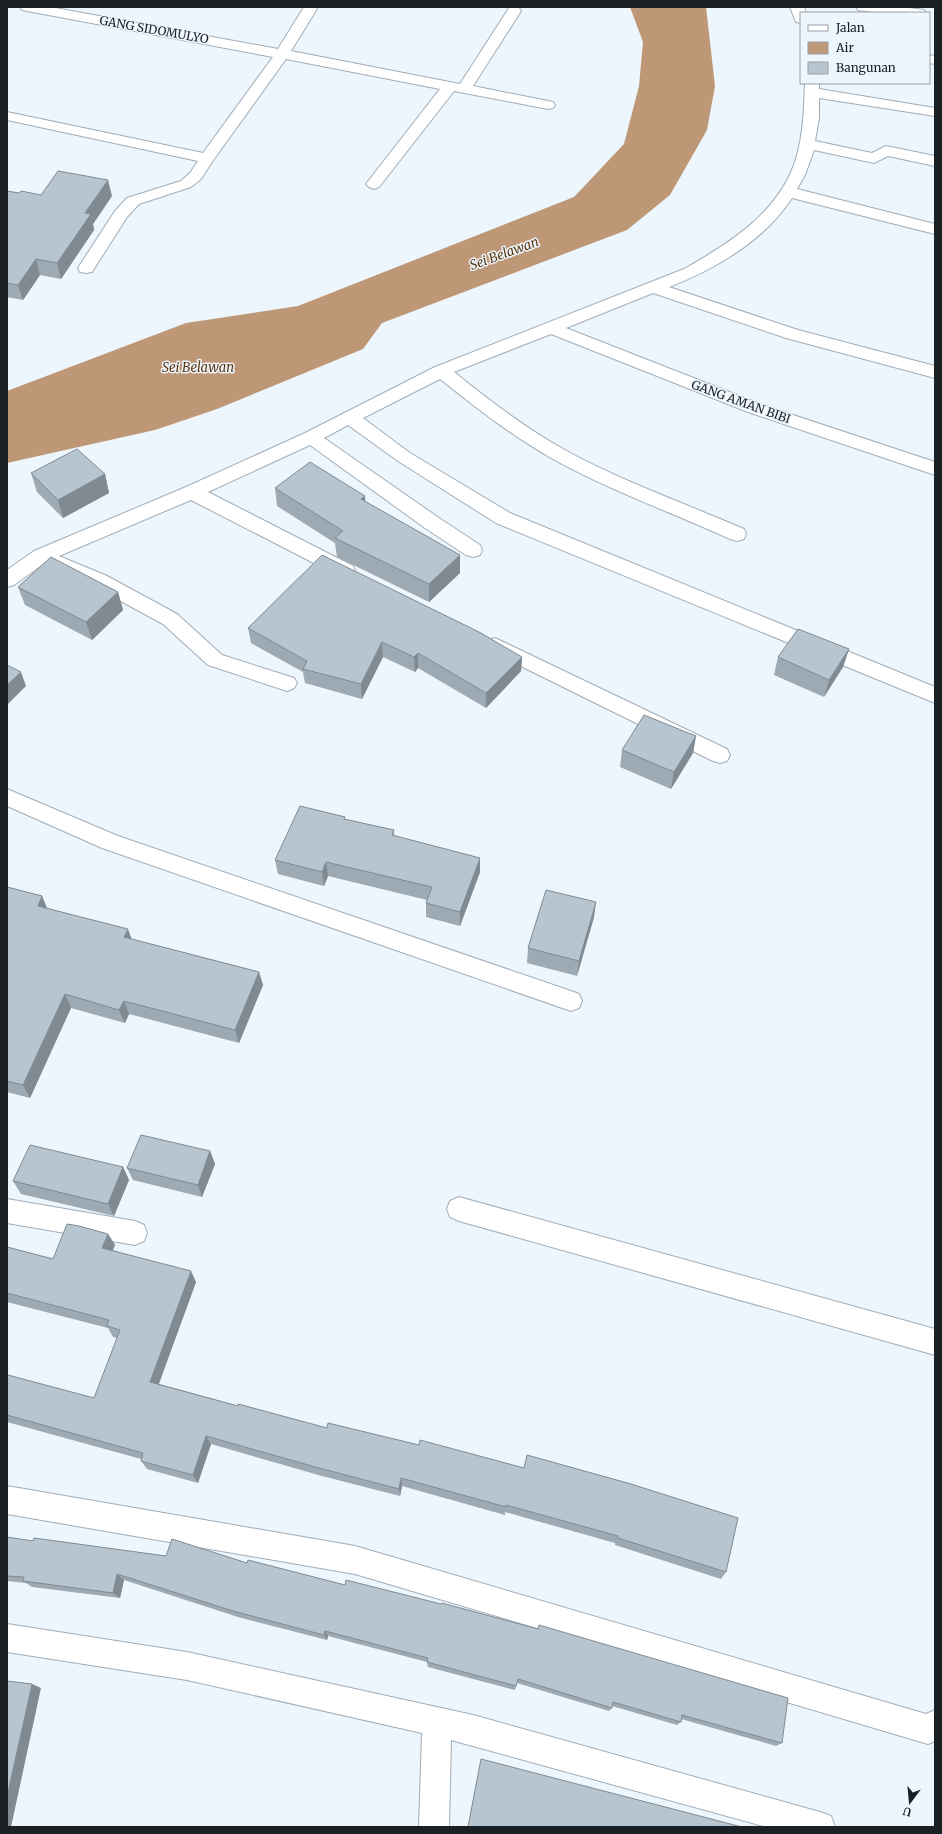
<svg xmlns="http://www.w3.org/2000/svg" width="942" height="1834" font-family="Merriweather,serif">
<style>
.water{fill:#be9876}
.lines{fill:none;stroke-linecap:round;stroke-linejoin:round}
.minor-casing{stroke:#a0adb8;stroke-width:2}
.minor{fill:#fff;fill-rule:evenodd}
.wall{fill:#9da9b3}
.shaded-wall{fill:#808a92}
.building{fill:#b7c5d0;stroke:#808a92}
.labels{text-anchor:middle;stroke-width:3;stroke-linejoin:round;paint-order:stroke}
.far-street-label{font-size:12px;fill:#1b2024;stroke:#edf5fd}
.far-water-label{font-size:13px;font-style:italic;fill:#5d380d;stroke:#edf5fd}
</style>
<rect width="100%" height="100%" fill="#edf5fd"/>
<path class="water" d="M 630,7 L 706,7 L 715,86 L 707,130 L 670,195 L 627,230 L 382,323 L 363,349 L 217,409 L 155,430 L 7,463 L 7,391 L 186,323 L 298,306 L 574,197 L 624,144 L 639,86 L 643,42 Z"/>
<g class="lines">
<defs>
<path id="minor" d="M 20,7 L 50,7 L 278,49 L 304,7 L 318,7 L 291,51 L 460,84 L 509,8 L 519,8 L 521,11 L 473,86 L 553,102 L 555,105 L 553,108 L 548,109 L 454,91 L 379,187 L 374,189 L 369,187 L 366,184 L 440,89 L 286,59 L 214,159 L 201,179 L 191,187 L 139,204 L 127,217 L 92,272 L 86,273 L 80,272 L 78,268 L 115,211 L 127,198 L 181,181 L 190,173 L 198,161 L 7,120 L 7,112 L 203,153 L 273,57 L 27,11 L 22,10 Z
M 790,7 L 804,7 L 806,13 L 801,13 L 801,23 L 796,22 Z
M 856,7 L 902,7 L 924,10 L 926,13 L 880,13 L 858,10 Z
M 929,55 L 935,56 L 935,64 L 929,63 Z
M 805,83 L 819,83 L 819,89 L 935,108 L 935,116 L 819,98 L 819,118 L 815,141 L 872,153 L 886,146 L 935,156 L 935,166 L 888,156 L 874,163 L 814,150 L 805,175 L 797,189 L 935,224 L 935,234 L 792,198 C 764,241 715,269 669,287 L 798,330 L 935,366 L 935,378 L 786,338 L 653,293 L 566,328 L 760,404 L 935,462 L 935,475 L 748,412 L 551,334 L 454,372 C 489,400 524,427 563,449 C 621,481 684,503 744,529 L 746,534 L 744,539 L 737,541 L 730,539 C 671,512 608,490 551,458 C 511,435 475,407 440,379 L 363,418 L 410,453 L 510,513 L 935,687 L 935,703 L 496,523 L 398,461 L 348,425 L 324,438 L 439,518 L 480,545 L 482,550 L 480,555 L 473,557 L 466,555 L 425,528 L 310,445 L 208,492 L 353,566 L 355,571 L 353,576 L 346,578 L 339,576 L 191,500 L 59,556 L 107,576 L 177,614 L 222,655 L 294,678 L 297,683 L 294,688 L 287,691 L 208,665 L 163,624 L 93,586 L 48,567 L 46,562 L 14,585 L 7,587 L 7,570 L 34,551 L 186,487 L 305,433 L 435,367 L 684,269 C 734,241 787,207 799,147 C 804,125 804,105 805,83 Z
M 495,638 L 727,749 L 730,755 L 727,761 L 720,763 L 713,761 L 488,650 L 485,645 L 488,640 Z
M 7,789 L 118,836 L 571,991 L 579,994 L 582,1001 L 579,1008 L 571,1011 L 102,848 L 7,806 Z
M 459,1197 L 935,1329 L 935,1355 L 459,1221 L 450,1217 L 447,1209 L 450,1201 Z
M 7,1199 L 135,1221 L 144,1225 L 147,1233 L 144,1241 L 135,1245 L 7,1223 Z
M 7,1486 L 355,1546 L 926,1714 L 935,1710 L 935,1741 L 928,1744 L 355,1574 L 7,1514 Z
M 7,1624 L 187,1652 L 473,1715 L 820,1812 L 831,1816 L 835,1827 L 767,1827 L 451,1740 L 449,1827 L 419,1827 L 422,1733 L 187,1680 L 7,1652 Z"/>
</defs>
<use href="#minor" class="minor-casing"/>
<use href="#minor" class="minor"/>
</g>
<path class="wall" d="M 7,191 L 19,193 L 41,195 L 112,196 L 93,224 L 94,230 L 61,279 L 40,275 L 23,300 L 7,297 Z
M 31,473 L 105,474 L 109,493 L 63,518 L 37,492 Z
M 275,488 L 365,496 L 365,501 L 460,573 L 429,602 L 337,557 L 335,543 L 277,506 Z
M 18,587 L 118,592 L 123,610 L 92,640 L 25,605 Z
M 248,628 L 522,657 L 521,671 L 486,708 L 418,668 L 415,672 L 383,657 L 362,699 L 305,683 L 303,672 L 251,643 Z
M 849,649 L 843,667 L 824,697 L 774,675 L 778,657 Z
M 696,736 L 693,753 L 671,789 L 620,767 L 622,750 Z
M 345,820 L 394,830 L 394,836 L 480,872 L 460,926 L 426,917 L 426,903 L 427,900 L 328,876 L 324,886 L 278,874 L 275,860 Z
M 7,887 L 42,896 L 47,908 L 132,939 L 259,972 L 263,985 L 239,1043 L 129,1014 L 125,1023 L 71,1008 L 30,1098 L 7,1092 Z
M 594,917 L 577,976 L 527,963 L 528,948 Z
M 210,1151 L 215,1164 L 202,1197 L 133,1180 L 127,1168 Z
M 123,1167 L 129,1180 L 114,1216 L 21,1194 L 13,1181 Z
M 108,1234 L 115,1245 L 113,1250 L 196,1282 L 159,1384 L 238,1406 L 726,1572 L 721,1579 L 615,1545 L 615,1543 L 505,1512 L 505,1515 L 402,1486 L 400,1496 L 322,1476 L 211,1444 L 198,1483 L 147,1469 L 141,1461 L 141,1459 L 7,1422 L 7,1377 L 94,1398 L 117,1338 L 113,1337 L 108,1328 L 7,1302 L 7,1247 L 53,1259 Z
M 7,1537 L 33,1541 L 166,1556 L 782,1743 L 776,1746 L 681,1719 L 681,1722 L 677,1725 L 612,1706 L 612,1708 L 609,1711 L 517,1683 L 515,1690 L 428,1667 L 427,1662 L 328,1636 L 327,1640 L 238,1617 L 124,1580 L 120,1598 L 32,1587 L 26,1583 L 7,1581 Z"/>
<path class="shaded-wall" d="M 108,180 L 112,196 L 93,224 L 94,230 L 61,279 L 57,263 L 85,213 Z
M 36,259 L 40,275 L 23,300 L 18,285 Z
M 105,474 L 109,493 L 63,518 L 58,500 Z
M 365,496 L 366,514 L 361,499 Z
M 460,555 L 460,573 L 429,602 L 429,584 Z
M 118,592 L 123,610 L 92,640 L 86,622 Z
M 382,642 L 383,657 L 362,699 L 361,684 Z
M 849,649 L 843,667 L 824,697 L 829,680 Z
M 418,653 L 418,668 L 415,672 L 414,657 Z
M 522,657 L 521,671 L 486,708 L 486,693 Z
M 21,672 L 26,686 L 7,705 L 7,685 Z
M 696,736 L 693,753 L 671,789 L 674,772 Z
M 480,858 L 480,872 L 460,926 L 460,912 Z
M 326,862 L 328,876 L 324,886 L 322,872 Z
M 42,896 L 48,911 L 38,906 Z
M 596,902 L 594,917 L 577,976 L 579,961 Z
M 128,929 L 133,943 L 124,937 Z
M 259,972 L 263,985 L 239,1043 L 235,1030 Z
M 65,994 L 71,1008 L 30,1098 L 23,1085 Z
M 124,1001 L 129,1014 L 125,1023 L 119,1010 Z
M 210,1151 L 215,1164 L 202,1197 L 198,1185 Z
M 123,1167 L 129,1180 L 114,1216 L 108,1204 Z
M 108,1234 L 115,1245 L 109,1259 L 102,1248 Z
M 191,1271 L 196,1282 L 156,1391 L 150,1382 Z
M 206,1436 L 211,1444 L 198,1483 L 193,1475 Z
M 401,1478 L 402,1486 L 400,1496 L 399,1489 Z
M 117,1574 L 124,1580 L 120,1598 L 113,1593 Z
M 325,1631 L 328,1636 L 327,1640 L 324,1635 Z
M 32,1684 L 41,1688 L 11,1827 L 7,1827 L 7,1797 Z"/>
<path class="building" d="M 58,171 L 108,180 L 85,213 L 91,214 L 57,263 L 36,259 L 18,285 L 7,283 L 7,191 L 19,193 L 21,191 L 41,195 Z
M 77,449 L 105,474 L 58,500 L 31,473 Z
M 310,462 L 365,496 L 361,499 L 460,555 L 429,584 L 335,538 L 343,531 L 275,488 Z
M 322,555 L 479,632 L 522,657 L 486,693 L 418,653 L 414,657 L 382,642 L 361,684 L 303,669 L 307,661 L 248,628 Z
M 51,557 L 118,592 L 86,622 L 18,587 Z
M 798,629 L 849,649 L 829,680 L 778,657 Z
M 7,665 L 21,672 L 7,685 Z
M 644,715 L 696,736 L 674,772 L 622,750 Z
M 300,806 L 345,817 L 344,819 L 394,830 L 392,835 L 480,858 L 460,912 L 426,903 L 432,887 L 326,862 L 322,872 L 275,860 Z
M 7,887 L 42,896 L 38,906 L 128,929 L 124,937 L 259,972 L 235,1030 L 124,1001 L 119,1010 L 65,994 L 23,1085 L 7,1081 Z
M 546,890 L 596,902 L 579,961 L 528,948 Z
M 141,1135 L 210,1151 L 198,1185 L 127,1168 Z
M 30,1145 L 123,1167 L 108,1204 L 13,1181 Z
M 67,1224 L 79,1226 L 108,1234 L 102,1248 L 191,1271 L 150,1382 L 238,1406 L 238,1404 L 327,1428 L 328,1423 L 419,1445 L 420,1440 L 524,1468 L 527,1455 L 631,1484 L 738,1518 L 726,1572 L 618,1538 L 618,1536 L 506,1505 L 506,1507 L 401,1478 L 399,1489 L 319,1468 L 206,1436 L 193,1475 L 141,1461 L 143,1453 L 7,1415 L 7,1377 L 8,1375 L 94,1398 L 120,1330 L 107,1326 L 109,1320 L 7,1293 L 7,1247 L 53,1259 Z
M 7,1537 L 33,1541 L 34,1538 L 166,1556 L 172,1539 L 247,1563 L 248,1560 L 345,1585 L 346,1580 L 441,1604 L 442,1603 L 538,1629 L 539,1625 L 788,1698 L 782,1743 L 682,1715 L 681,1722 L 613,1702 L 612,1708 L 518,1679 L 516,1686 L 427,1662 L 428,1658 L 325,1631 L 324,1635 L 233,1611 L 117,1574 L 113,1593 L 23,1581 L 24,1577 L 7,1576 Z
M 7,1681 L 32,1684 L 7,1797 Z
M 481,1759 L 742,1827 L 468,1827 Z"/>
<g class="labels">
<g class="far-street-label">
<text transform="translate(154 30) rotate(10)" y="4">GANG SIDOMULYO</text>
<text transform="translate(741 402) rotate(20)" y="4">GANG AMAN BIBI</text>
</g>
<g class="far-water-label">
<text transform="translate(504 253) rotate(-20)" y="5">Sei Belawan</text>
<text x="198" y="372">Sei Belawan</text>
</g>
</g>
<rect width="942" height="1834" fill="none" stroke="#1b2024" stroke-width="16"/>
<rect x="800" y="12" width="130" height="72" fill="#edf5fd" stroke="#99a0a6"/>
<rect x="808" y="25" width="20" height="6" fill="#ffffff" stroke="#99a0a6"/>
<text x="836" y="32" font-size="12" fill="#1b2024">Jalan</text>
<rect x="808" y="42" width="20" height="12" fill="#be9876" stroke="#99a0a6"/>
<text x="836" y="52" font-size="12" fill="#1b2024">Air</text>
<rect x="808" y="62" width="20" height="12" fill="#b7c5d0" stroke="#99a0a6"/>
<text x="836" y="72" font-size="12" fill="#1b2024">Bangunan</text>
<g transform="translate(910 1802) rotate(196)" stroke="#edf5fd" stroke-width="3" paint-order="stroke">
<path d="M0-3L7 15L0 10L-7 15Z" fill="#1b2024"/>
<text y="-6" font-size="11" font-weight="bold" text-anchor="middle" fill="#1b2024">U</text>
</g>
</svg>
